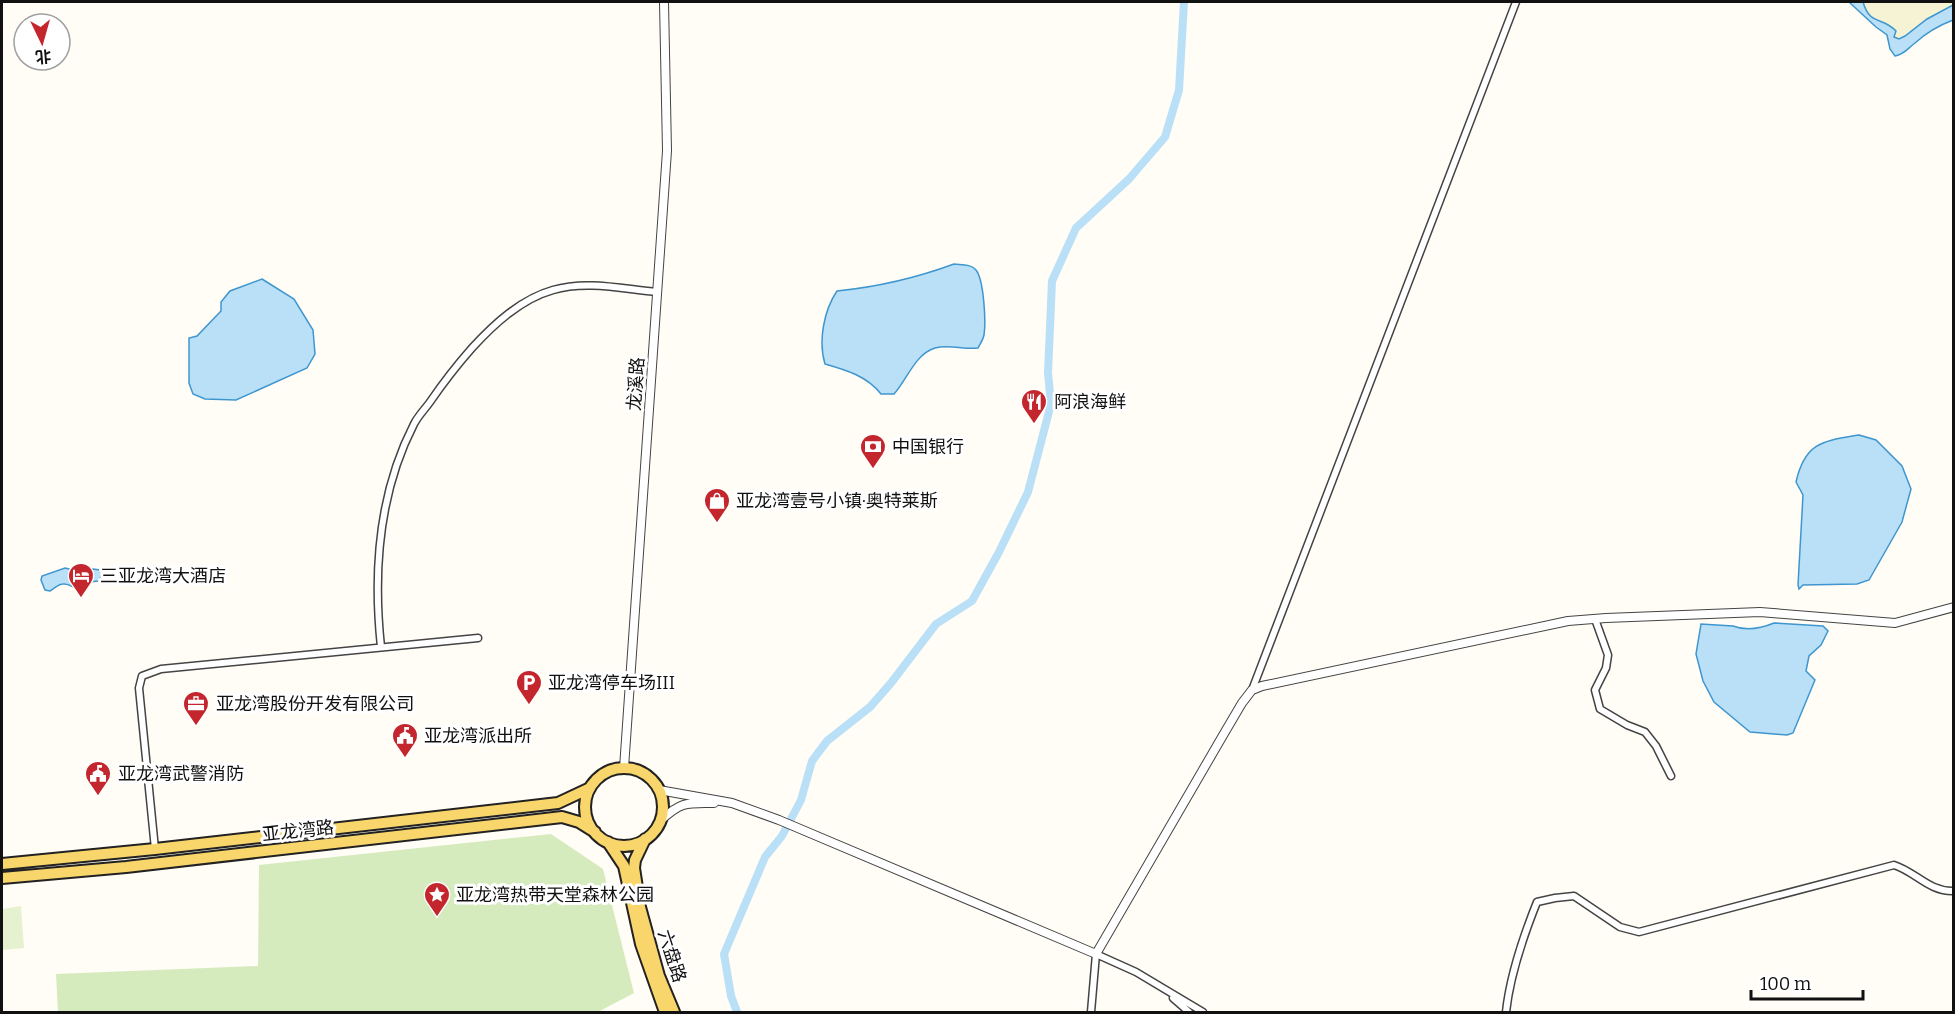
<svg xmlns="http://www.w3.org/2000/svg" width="1955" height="1014" font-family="Bitter,'Noto Sans SC',serif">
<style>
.farmland{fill:#f6f3d4}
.green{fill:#d5ebbd}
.pitch{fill:#e6f2cf}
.water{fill:#b9e0f7;stroke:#3f96cf;stroke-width:1.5}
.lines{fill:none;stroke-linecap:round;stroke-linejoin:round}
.canal{stroke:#b9e0f7;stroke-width:8}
.minor-casing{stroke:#444;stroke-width:9}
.tertiary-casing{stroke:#444;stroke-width:10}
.primary-casing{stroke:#222;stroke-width:14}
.minor{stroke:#fff;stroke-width:6}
.tertiary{stroke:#fff;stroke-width:8}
.primary{stroke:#f9d66b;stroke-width:10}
.labels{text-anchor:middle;stroke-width:6;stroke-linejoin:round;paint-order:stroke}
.street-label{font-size:18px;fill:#111;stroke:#fff}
.poi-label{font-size:18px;fill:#111;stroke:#fff;text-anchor:start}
</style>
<rect width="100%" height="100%" fill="#fffdf5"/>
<path class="farmland" d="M 1863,2 L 1953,2 L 1954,5 L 1927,19 L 1899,39 L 1894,37 L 1890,25 L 1878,21 L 1867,14 Z"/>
<path class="green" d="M 551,834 L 603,869 L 634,993 L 598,1012 L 58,1012 L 56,974 L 258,966 L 259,865 Z"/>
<path class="pitch" d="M 21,906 L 24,948 L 2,950 L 2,909 Z"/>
<path class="water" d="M 1849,2 L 1863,2 C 1870,26 1882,16 1896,31 L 1894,37 L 1899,39 L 1905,36 L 1927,19 L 1953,5 L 1953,20 C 1940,25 1926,33 1915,43 C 1907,49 1905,54 1895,56 L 1890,49 L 1887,35 L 1876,27 Z
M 954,264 C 962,265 971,264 976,270 C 984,280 986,322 984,335 C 983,340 980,344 978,348 C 964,350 949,344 935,348 C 915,354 907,380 894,394 L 881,394 C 867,376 846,370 825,364 C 818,341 824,310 837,291 C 877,287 916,278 954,264 Z
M 262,279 L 294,299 L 313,330 L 315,354 L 307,368 L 236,400 L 205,399 L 193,394 L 189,383 L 189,338 L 197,336 L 221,311 L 221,302 L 230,291 Z
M 1859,435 L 1876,440 L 1902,466 L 1911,489 L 1902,522 L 1869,580 L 1857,584 L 1803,585 L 1799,589 L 1798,585 L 1803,495 L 1796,482 C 1805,442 1823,441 1859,435 Z
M 65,568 L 81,572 L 93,569 L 100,570 L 102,574 L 99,581 L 88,582 L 82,589 C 74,590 71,583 63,584 C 58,584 54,589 50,591 L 45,590 L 41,580 L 42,576 Z
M 1774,623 L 1823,626 L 1828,631 L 1821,645 L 1809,656 L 1806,671 L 1815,680 L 1793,733 L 1787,735 L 1750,732 L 1714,702 L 1703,681 L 1696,654 L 1701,624 L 1733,626 C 1746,631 1762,628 1774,623 Z"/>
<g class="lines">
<path class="canal" d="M 737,1012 L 731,996 L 724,954 L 765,857 L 782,836 L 801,800 L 812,761 L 827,741 L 870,707 L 891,683 L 936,624 L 972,601 L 999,552 L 1028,492 L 1051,404 L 1048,373 L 1052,281 L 1076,228 L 1129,179 L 1165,137 L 1179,90 L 1184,2"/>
<defs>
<path id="minor" d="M 1595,619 L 1608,655 L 1606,668 L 1595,690 L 1600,709 L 1627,725 L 1645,732 L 1656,746 L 1671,776
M 381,647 C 373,572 379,492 414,424 C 418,416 425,409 430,402 C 443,383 457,365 472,348 C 494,324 521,299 553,290 C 586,280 623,289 657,292
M 1252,690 L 1516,2
M 155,849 L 139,688 L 142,676 L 161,669 L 478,638
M 1173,998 L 1189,1012
M 1091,1012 L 1096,954 L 1136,972 L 1203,1012
M 1506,1012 C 1510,975 1523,937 1537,902 L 1555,898 L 1574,896 L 1620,927 L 1639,932 L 1894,865 C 1916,872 1929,892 1954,891"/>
<path id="tertiary" d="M 624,768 L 667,151 L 664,2
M 659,790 L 732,803 L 779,820 L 1096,954 L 1222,737 L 1242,703 L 1252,690 L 1262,686 L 1568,621 L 1606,618 L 1760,612 L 1895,623 L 1954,607
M 661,820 C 682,801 687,803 714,803"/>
<path id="primary" d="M585 807a39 39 0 1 1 78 0a39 39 0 1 1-78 0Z
M 645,839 L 635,860 L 634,868 L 640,907 L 659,976 L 674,1012
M 608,842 L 624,866 L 641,944 L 665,1012
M 2,864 L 155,849 L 558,803 L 590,788
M 2,878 L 126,867 L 562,817 L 579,822 L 595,832"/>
</defs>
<use href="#minor" class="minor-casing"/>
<use href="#tertiary" class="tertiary-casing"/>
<use href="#primary" class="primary-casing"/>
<use href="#minor" class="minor"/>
<use href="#tertiary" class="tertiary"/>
<use href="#primary" class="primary"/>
</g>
<defs>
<symbol id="restaurant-pin" viewBox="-11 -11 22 30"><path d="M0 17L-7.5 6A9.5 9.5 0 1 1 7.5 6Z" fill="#c4262e" stroke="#fff"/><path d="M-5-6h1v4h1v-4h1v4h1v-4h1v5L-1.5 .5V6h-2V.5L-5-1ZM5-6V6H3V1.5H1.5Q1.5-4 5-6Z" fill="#fff"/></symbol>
<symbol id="bank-pin" viewBox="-11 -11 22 30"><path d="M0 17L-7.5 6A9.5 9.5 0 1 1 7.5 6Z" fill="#c4262e" stroke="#fff"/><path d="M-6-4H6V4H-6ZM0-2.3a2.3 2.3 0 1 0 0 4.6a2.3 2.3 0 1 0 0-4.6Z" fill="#fff"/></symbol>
<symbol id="shop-pin" viewBox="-11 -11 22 30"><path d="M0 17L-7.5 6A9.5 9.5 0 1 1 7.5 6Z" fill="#c4262e" stroke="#fff"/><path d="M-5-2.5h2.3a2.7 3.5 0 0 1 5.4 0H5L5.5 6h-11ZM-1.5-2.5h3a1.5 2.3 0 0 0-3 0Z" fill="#fff"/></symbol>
<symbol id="hotel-pin" viewBox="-11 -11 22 30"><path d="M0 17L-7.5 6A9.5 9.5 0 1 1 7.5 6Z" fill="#c4262e" stroke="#fff"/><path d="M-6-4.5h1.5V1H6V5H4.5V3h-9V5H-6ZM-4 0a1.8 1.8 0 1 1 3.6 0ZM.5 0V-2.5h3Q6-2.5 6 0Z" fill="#fff"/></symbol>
<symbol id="parking-pin" viewBox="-11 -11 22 30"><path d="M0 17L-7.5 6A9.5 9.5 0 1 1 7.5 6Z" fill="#c4262e" stroke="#fff"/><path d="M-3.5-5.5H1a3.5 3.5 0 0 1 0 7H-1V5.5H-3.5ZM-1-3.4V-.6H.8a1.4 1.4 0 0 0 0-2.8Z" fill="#fff"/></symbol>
<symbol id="office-pin" viewBox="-11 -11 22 30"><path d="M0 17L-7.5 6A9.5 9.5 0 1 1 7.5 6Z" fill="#c4262e" stroke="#fff"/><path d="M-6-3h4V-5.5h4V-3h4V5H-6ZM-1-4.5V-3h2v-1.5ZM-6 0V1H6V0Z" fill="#fff"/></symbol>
<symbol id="civic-pin" viewBox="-11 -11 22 30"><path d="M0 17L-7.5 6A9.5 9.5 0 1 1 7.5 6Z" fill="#c4262e" stroke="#fff"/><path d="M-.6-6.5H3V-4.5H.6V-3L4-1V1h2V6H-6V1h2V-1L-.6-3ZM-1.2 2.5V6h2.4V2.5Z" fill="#fff"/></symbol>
<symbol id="sight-pin" viewBox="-11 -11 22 30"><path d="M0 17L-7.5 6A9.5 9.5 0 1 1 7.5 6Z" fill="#c4262e" stroke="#fff"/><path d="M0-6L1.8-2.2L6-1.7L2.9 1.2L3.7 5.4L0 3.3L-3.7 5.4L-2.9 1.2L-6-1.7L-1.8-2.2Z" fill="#fff"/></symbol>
</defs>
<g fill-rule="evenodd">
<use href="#restaurant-pin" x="1019" y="387" width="30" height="40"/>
<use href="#bank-pin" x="858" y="432" width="30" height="40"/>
<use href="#shop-pin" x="702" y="486" width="30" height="40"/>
<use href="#hotel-pin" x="66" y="561" width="30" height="40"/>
<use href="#parking-pin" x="514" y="668" width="30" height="40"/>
<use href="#office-pin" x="181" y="689" width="30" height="40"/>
<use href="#civic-pin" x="390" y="721" width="30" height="40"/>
<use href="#civic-pin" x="83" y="759" width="30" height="40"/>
<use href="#sight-pin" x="422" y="880" width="30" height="40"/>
</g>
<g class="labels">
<g class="street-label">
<text transform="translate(636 384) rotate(-86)" y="6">龙溪路</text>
<text transform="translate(298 831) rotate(-6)" y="6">亚龙湾路</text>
<text transform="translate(672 956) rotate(72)" y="6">六盘路</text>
</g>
<g class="poi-label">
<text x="1054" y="408">阿浪海鲜</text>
<text x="892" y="453">中国银行</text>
<text x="736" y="507">亚龙湾壹号小镇·奥特莱斯</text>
<text x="100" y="582">三亚龙湾大酒店</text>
<text x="548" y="689">亚龙湾停车场III</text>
<text x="216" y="710">亚龙湾股份开发有限公司</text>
<text x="424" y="742">亚龙湾派出所</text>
<text x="118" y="780">亚龙湾武警消防</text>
<text x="456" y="901">亚龙湾热带天堂森林公园</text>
</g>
</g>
<rect width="1955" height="1014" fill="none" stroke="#111111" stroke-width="6"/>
<g transform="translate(42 42) rotate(175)"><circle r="28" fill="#ffffff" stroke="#a0a0a0" stroke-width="1.5"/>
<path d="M0-4.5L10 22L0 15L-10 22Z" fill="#c4262e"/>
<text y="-9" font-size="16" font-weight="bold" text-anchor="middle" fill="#111111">北</text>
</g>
<path d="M1751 990v9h112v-9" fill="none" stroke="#111111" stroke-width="3"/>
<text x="1760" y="990" font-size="18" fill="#111111" stroke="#ffffff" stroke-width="4.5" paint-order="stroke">100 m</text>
</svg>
